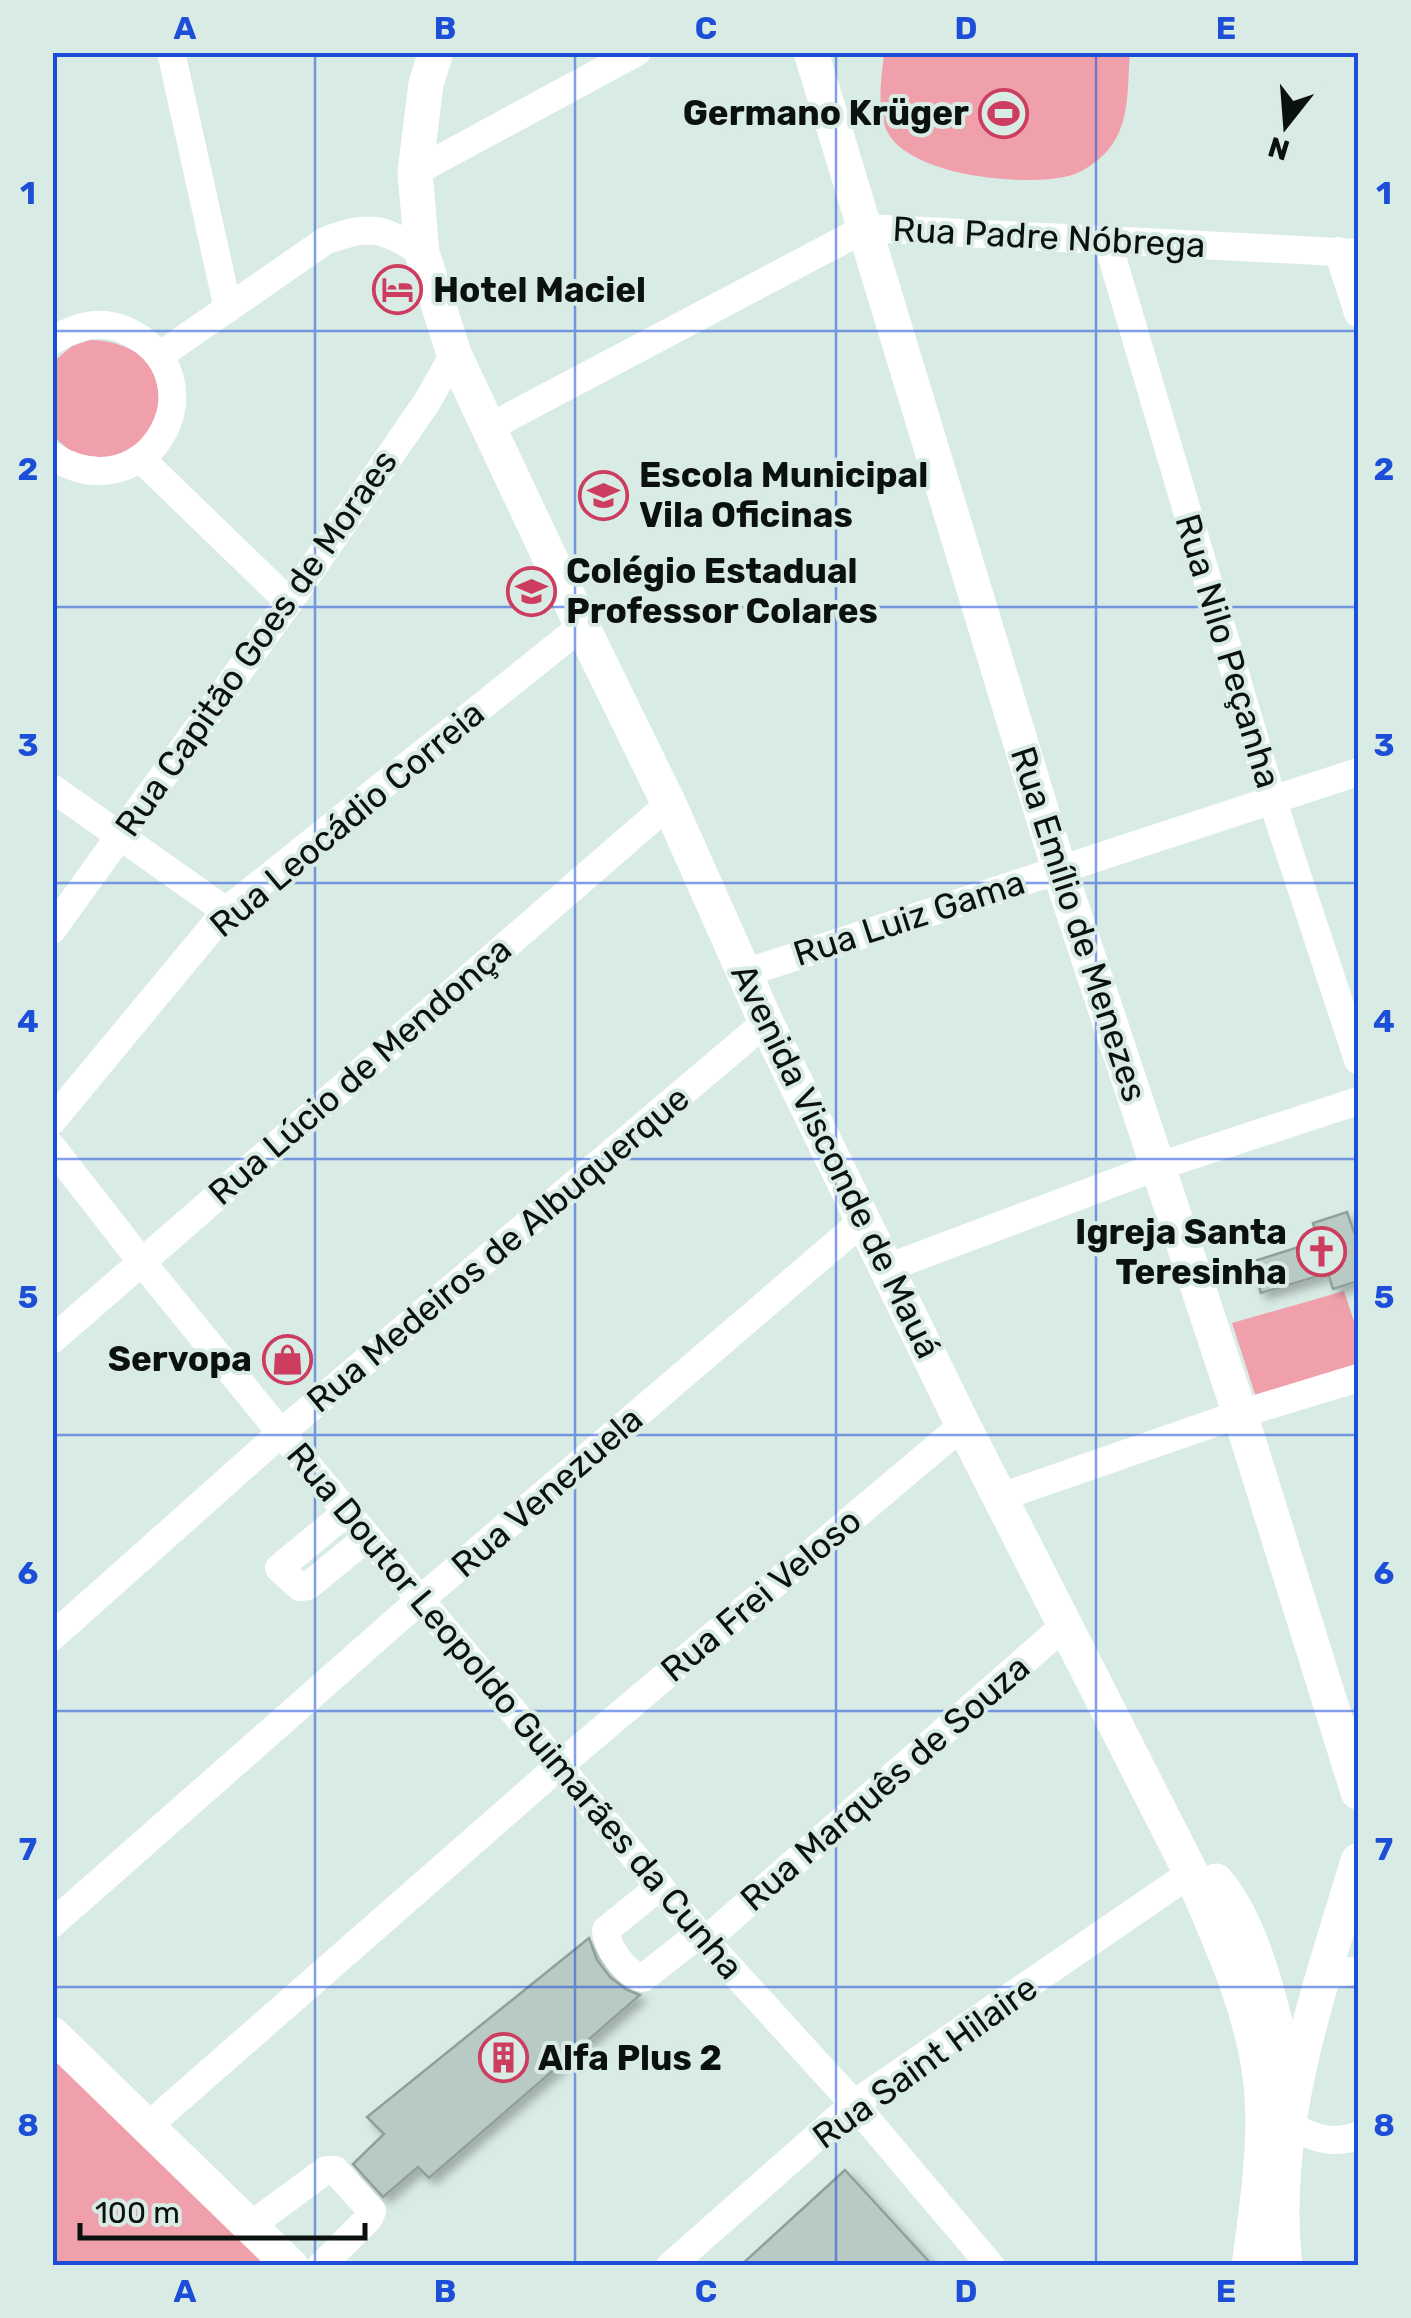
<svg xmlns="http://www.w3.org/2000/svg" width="1411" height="2318" font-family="Rubik,sans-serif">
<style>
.green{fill:#f0a0ab}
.building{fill:#b9cac4;stroke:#8fa09b;stroke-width:2.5;filter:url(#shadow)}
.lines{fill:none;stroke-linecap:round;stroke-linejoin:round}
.minor{stroke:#fff;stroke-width:28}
.major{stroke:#fff;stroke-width:35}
.grid{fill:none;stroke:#1d4ed8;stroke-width:2.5;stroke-opacity:0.55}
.labels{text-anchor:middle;stroke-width:8;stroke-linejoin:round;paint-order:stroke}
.poi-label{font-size:35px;font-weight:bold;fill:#0b110f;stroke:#d9ebe5;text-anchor:start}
.street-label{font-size:35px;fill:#0b110f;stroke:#d9ebe5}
.neatline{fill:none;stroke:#1d4ed8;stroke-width:4}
.grid-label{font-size:32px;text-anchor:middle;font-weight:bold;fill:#1d4ed8}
</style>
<defs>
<filter id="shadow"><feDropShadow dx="6" dy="6" stdDeviation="5" flood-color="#0004"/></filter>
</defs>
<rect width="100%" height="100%" fill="#d9ebe5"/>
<path class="green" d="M 884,53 L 1130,53 C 1127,85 1131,122 1109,149 C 1098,162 1081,174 1064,177 C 1021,186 906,176 886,129 C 876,105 882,77 884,53 Z
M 90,340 C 123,340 165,359 161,400 C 160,412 151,427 147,438 L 112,459 L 74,454 L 53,436 L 52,363 L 72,346 Z
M 1344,1291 L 1358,1334 L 1358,1365 L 1256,1397 L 1232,1323 Z
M 52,2040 L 280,2265 L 53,2265 Z"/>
<path class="building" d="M 1347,1212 L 1354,1232 L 1358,1231 L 1358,1281 L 1333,1289 L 1328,1273 L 1261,1293 L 1251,1262 L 1318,1241 L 1313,1223 Z
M 589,1938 L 597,1960 L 610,1977 L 627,1990 L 640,1995 L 429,2178 L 418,2167 L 383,2197 L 353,2164 L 384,2134 L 367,2117 Z
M 845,2170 L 933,2266 L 740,2266 Z"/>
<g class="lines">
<path class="minor" d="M 171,52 L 228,309
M 415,172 L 637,52
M 1107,240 L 1273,802 L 1358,1060
M 1338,251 L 1358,313
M 52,341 C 74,327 100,319 125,330 C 225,375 150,517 52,456
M 159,356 L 325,241 C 370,224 382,227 422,253
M 488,428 L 866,228 L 1358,253
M 141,459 L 289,602
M 52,788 L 226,911
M 52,930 L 289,602 L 427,402 L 454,354
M 745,973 L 1358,772
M 52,1121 L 226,911 L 582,626
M 52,1147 L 141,1261 L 281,1433 L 699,1934 L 854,2104 L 991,2266
M 887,1268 L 1156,1167 L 1358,1101
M 52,1340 L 669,804
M 1001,1497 L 1240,1414 L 1358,1378
M 347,1512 L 279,1568 L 300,1587 L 308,1586 L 368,1537
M 52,1637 L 281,1433 L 766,1022
M 660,1886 L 606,1930 C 606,1947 625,1974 643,1978 L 699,1934
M 52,1924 L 420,1600 L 864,1220
M 705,1941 L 1064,1626
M 1324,1976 L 1358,1970
M 1289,2125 C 1313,2138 1332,2145 1358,2136
M 148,2126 L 560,1765 L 963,1425
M 250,2226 L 326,2170 L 335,2170 L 372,2211 L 369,2218 L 321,2266
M 670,2266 L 854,2104 L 1191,1873"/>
<path class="major" d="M 436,52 L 426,84 L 415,172 L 422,253 L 454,354 L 582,626 L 669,804 L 766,1022 L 963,1425 L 1191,1873 C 1220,1940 1253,2010 1261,2083 C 1267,2141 1257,2208 1249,2266
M 811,52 L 1059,869 L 1240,1414 L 1358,1792
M 1216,1881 C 1258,1929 1276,2028 1291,2089
M 52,2034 L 291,2266
M 1285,2266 C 1269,2127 1319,1991 1358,1861"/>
</g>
<path class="grid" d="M 315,52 L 315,2266M 575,52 L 575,2266M 836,52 L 836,2266M 1096,52 L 1096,2266M 52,331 L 1358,331M 52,607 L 1358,607M 52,883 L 1358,883M 52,1159 L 1358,1159M 52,1435 L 1358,1435M 52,1711 L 1358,1711M 52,1987 L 1358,1987"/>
<defs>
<symbol id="stadium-ring" viewBox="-11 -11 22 22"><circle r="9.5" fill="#d9ebe5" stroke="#cc3d5f" stroke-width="1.5"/><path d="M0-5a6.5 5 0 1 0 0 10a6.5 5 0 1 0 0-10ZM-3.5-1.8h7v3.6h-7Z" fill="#cc3d5f"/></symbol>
<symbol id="hotel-ring" viewBox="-11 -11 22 22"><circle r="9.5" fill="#d9ebe5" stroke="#cc3d5f" stroke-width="1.5"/><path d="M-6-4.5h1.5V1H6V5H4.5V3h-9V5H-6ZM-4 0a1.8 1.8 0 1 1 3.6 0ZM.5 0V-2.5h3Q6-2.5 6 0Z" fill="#cc3d5f"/></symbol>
<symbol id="school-ring" viewBox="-11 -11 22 22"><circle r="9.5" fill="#d9ebe5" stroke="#cc3d5f" stroke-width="1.5"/><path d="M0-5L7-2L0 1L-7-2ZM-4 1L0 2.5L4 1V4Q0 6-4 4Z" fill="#cc3d5f"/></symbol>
<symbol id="university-ring" viewBox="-11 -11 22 22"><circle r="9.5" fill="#d9ebe5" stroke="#cc3d5f" stroke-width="1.5"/><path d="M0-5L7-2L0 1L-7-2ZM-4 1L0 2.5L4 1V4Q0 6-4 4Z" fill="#cc3d5f"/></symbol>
<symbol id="church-ring" viewBox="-11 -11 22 22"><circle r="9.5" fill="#d9ebe5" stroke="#cc3d5f" stroke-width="1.5"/><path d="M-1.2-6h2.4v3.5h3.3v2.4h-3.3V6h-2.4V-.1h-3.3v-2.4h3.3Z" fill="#cc3d5f"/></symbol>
<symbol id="shop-ring" viewBox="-11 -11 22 22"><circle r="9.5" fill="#d9ebe5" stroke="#cc3d5f" stroke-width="1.5"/><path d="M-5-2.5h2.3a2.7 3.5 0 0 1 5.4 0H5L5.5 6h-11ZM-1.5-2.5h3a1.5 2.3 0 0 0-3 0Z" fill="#cc3d5f"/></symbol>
<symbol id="building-ring" viewBox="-11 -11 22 22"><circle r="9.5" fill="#d9ebe5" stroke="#cc3d5f" stroke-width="1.5"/><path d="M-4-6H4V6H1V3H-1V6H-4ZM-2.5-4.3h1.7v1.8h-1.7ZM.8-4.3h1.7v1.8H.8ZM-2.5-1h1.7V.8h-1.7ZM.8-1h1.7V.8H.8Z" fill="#cc3d5f"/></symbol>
</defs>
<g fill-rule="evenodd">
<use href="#stadium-ring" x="976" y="86" width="55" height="55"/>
<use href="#hotel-ring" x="370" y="262" width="55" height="55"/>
<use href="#school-ring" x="576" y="468" width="55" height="55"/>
<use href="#university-ring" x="504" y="564" width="55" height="55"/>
<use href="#church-ring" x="1294" y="1224" width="55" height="55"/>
<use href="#shop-ring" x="260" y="1332" width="55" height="55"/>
<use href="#building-ring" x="476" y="2030" width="55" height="55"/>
</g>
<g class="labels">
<g class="poi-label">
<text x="969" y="125" text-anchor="end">Germano Krüger</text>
<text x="433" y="302">Hotel Maciel</text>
<text x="639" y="487">Escola Municipal<tspan x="639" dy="40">Vila Oficinas</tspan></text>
<text x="566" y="583">Colégio Estadual<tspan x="566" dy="40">Professor Colares</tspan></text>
<text x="1287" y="1244" text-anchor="end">Igreja Santa<tspan x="1287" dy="40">Teresinha</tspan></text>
<text x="252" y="1371" text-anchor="end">Servopa</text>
<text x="538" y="2070">Alfa Plus 2</text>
</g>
<g class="street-label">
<text transform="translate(1049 237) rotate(3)" y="12">Rua Padre Nóbrega</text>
<text transform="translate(256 643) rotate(-55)" y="12">Rua Capitão Goes de Moraes</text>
<text transform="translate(1228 651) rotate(73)" y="12">Rua Nilo Peçanha</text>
<text transform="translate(347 819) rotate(-40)" y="12">Rua Leocádio Correia</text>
<text transform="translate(909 918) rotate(-18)" y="12">Rua Luiz Gama</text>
<text transform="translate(1079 924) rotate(72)" y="12">Rua Emílio de Menezes</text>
<text transform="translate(360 1071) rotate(-41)" y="12">Rua Lúcio de Mendonça</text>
<text transform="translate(836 1161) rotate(64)" y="12">Avenida Visconde de Mauá</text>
<text transform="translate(498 1249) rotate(-40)" y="12">Rua Medeiros de Albuquerque</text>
<text transform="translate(547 1492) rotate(-41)" y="12">Rua Venezuela</text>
<text transform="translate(761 1595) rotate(-40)" y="12">Rua Frei Veloso</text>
<text transform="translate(515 1711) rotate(50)" y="12">Rua Doutor Leopoldo Guimarães da Cunha</text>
<text transform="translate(885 1783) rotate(-41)" y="12">Rua Marquês de Souza</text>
<text transform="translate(925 2062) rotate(-36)" y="12">Rua Saint Hilaire</text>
</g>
</g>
<rect width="1411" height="2318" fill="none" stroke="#d9ebe5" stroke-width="110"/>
<g transform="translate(1286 125) rotate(197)" stroke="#d9ebe5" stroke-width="8" paint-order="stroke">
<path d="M0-8L18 38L0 25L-18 38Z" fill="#0b110f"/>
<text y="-15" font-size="28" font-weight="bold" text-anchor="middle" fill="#0b110f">N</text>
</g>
<path d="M80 2223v15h285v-15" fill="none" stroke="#0b110f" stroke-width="5"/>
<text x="95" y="2223" font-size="30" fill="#0b110f" stroke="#d9ebe5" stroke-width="8" paint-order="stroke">100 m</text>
<rect x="55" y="55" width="1301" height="2208" class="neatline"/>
<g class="grid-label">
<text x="185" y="39">A</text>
<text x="445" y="39">B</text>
<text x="706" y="39">C</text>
<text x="966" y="39">D</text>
<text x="1226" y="39">E</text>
<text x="28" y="204">1</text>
<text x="1384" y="204">1</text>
<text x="28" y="480">2</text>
<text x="1384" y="480">2</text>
<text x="28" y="756">3</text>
<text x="1384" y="756">3</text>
<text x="28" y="1032">4</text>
<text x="1384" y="1032">4</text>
<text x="28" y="1308">5</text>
<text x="1384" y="1308">5</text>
<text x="28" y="1584">6</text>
<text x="1384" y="1584">6</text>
<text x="28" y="1860">7</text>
<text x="1384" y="1860">7</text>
<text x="28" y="2136">8</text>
<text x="1384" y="2136">8</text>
<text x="185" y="2302">A</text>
<text x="445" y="2302">B</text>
<text x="706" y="2302">C</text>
<text x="966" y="2302">D</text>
<text x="1226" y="2302">E</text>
</g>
</svg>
